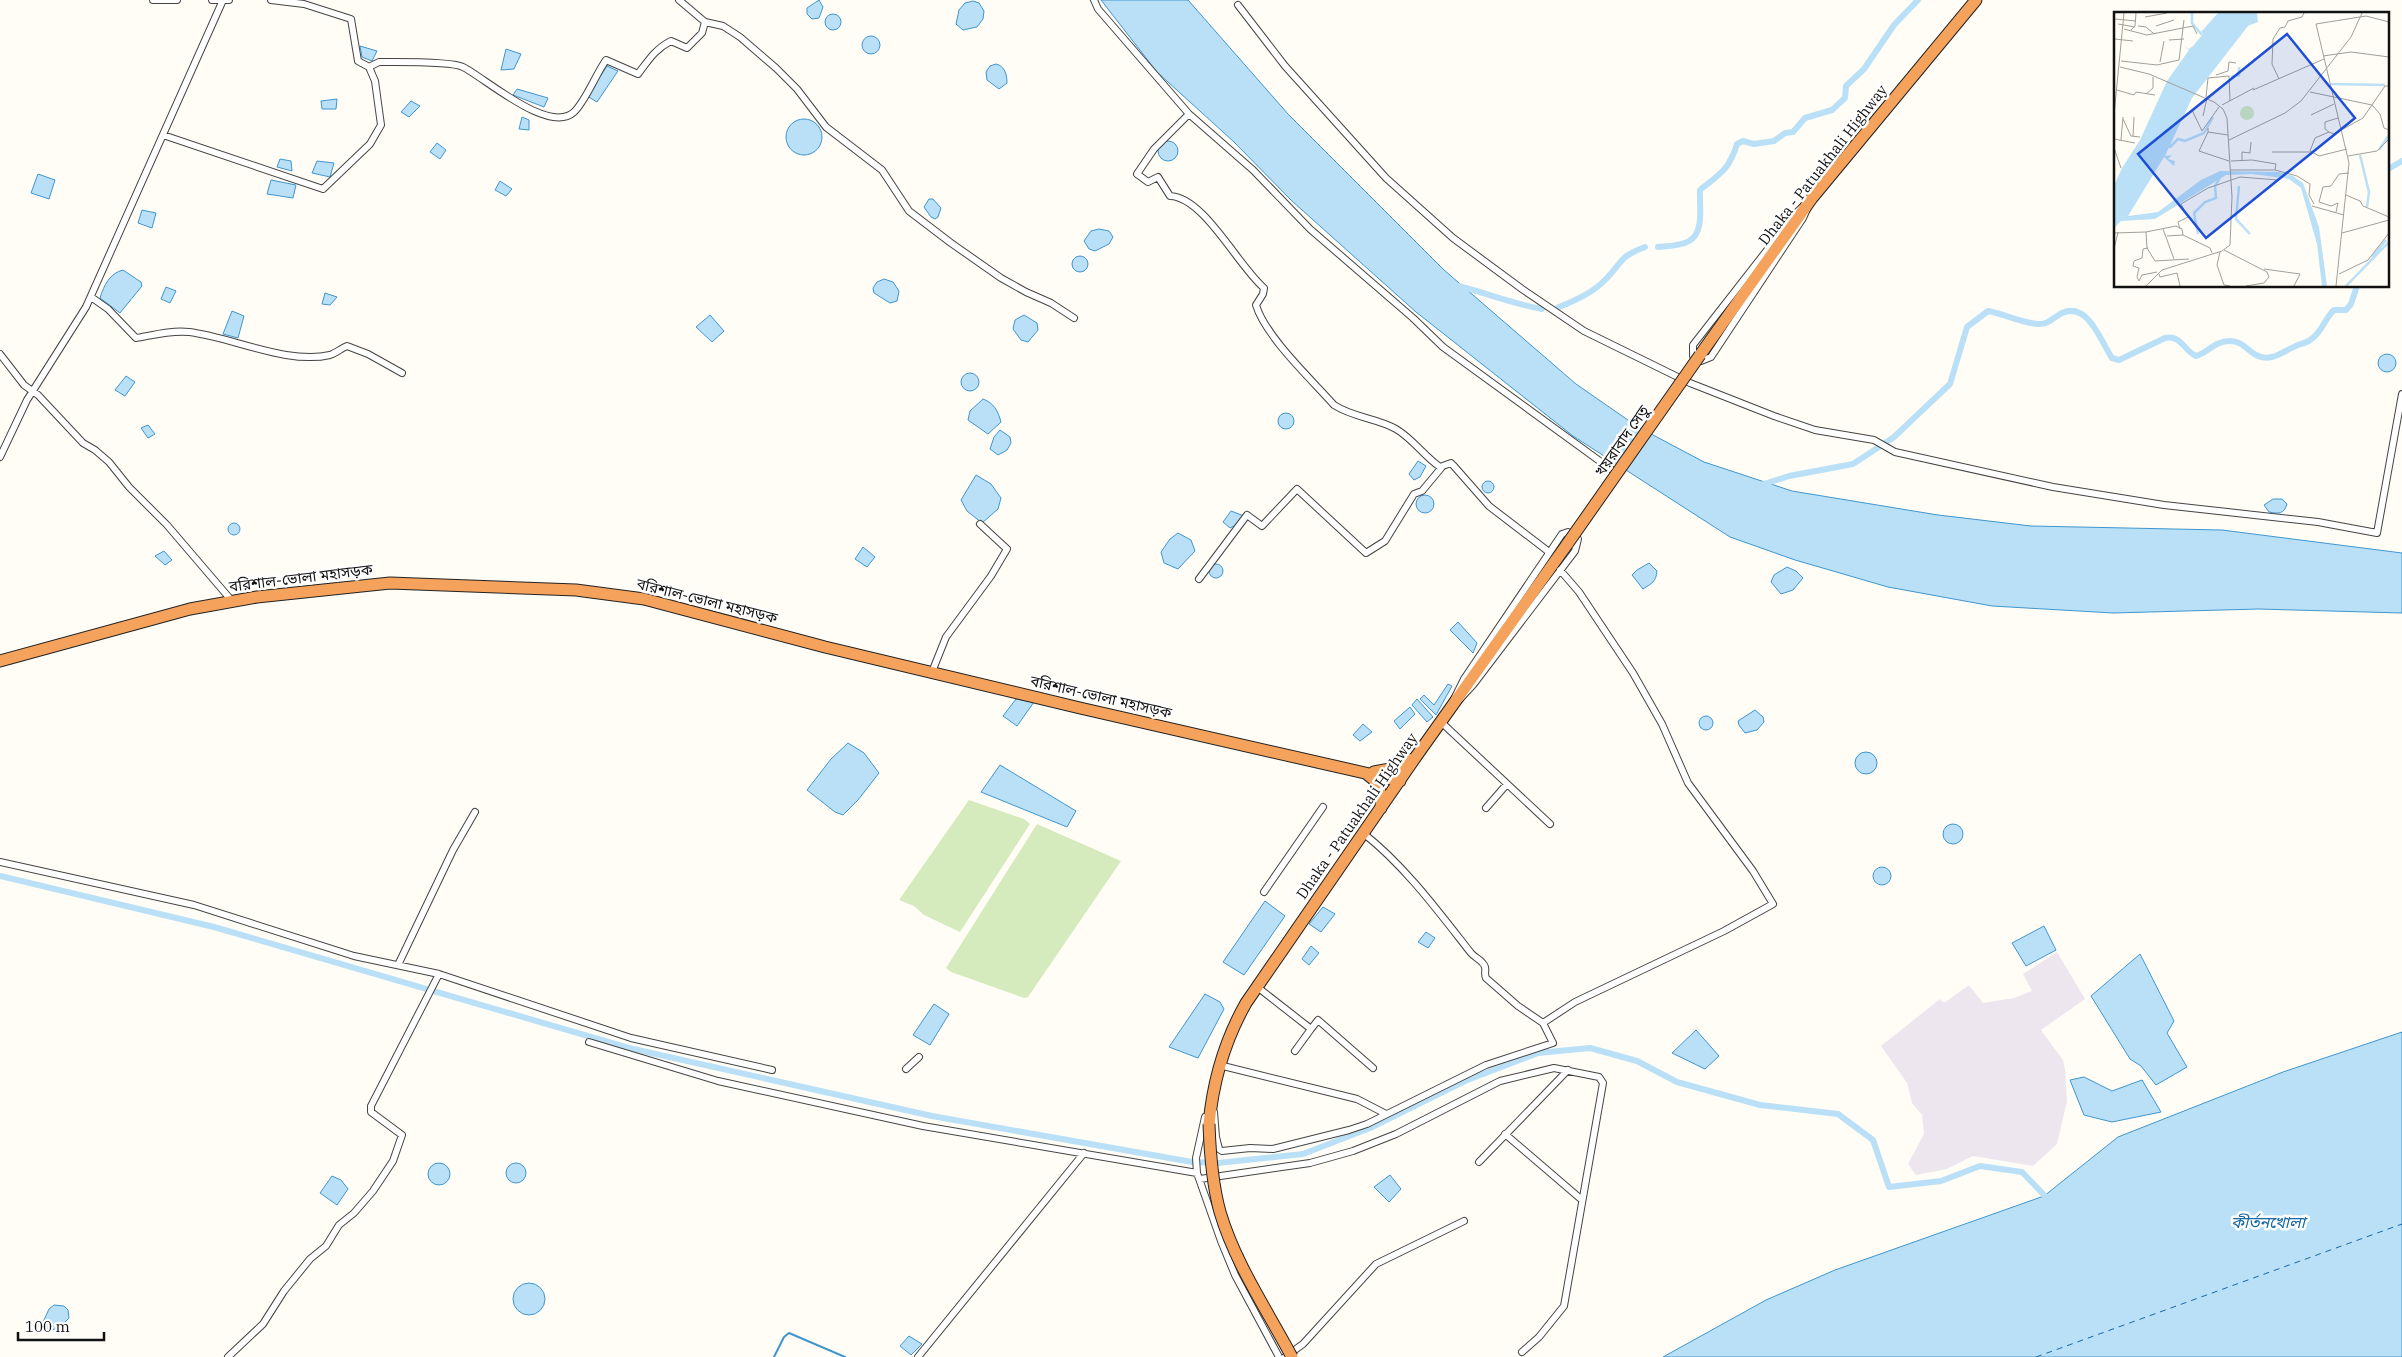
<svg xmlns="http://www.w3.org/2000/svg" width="2402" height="1357" font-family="'IBM Plex Serif','Noto Sans Bengali',serif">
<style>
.industrial{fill:#eee6ef}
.green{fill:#d5ebbd}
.water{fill:#b9e0f7;stroke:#3f96cf}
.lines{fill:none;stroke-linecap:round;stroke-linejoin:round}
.stream{stroke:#3f96cf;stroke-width:2}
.canal{stroke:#b9e0f7;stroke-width:6}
.ferry{stroke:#1768a6;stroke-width:1;stroke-dasharray:6 5;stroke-linecap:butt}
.street-casing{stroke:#444;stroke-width:8}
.highway-casing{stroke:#222;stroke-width:13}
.street{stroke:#fff;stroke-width:6}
.highway{stroke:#f5a25d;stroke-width:11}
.highway-bridge-casing{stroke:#222;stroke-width:13;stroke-linecap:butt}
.highway-bridge{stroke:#f5a25d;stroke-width:11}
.labels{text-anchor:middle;stroke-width:5;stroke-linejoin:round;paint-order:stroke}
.street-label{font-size:15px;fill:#111;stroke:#fff}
.water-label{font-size:16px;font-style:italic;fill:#1768a6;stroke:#fff}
.inset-river{fill:none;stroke:#b9e0f7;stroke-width:2.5}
.inset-road{fill:none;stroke:#a09f9a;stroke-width:1}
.view{fill:#1d4ed8;fill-opacity:0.15;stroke:#1d4ed8;stroke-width:2.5}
.inset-edge{fill:none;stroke:#111;stroke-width:2.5}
</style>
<rect width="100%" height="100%" fill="#fffdf5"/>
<path class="industrial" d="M 2057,952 L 2085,999 L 2041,1030 L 2063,1060 L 2065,1069 L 2067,1101 L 2057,1144 L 2033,1166 L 1973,1156 L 1947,1169 L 1916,1175 L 1908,1164 L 1924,1134 L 1922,1115 L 1912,1103 L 1907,1083 L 1881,1046 L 1940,999 L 1944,1003 L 1969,985 L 1983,1003 L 2014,998 L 2032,991 L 2023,974 Z"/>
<path class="green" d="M 969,800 L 1024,819 L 1030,824 L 960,932 L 924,915 L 914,906 L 899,900 Z
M 1037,824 L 1121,861 L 1028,997 L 1024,998 L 951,972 L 946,968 Z"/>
<path class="water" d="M 819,0 L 823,7 L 819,18 L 812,19 L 807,14 L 807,8 Z
M 1101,0 L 1188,0 L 1288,114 L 1444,270 L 1576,384 L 1638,427 L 1704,462 L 1792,491 L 1938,515 L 2031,526 L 2222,530 L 2402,553 L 2402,613 L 2258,609 L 2113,613 L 1992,606 L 1888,587 L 1795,560 L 1730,537 L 1573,436 L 1416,312 L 1292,201 L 1234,142 L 1157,72 Z
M 973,1 L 979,3 L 984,11 L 983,19 L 977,27 L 963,30 L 956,24 L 959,10 L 965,3 Z
M825 22a8 8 0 1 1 16 0a8 8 0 1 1-16 0Z
M862 45a9 9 0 1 1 18 0a9 9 0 1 1-18 0Z
M 360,46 L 377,51 L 372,61 L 362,57 Z
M 506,49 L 521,54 L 514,69 L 501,70 Z
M 996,64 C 1005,66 1007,75 1007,83 L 999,89 L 987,80 L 986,72 L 990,66 Z
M 607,66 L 618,71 L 597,102 L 587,96 Z
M 517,89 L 548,98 L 544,107 L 513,95 Z
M 337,99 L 336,109 L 322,109 L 321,101 Z
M 411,101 L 420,106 L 409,117 L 401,112 Z
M 522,117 L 529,120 L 529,130 L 519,129 Z
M786 137a18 18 0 1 1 36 0a18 18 0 1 1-36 0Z
M1158 151a10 10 0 1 1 20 0a10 10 0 1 1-20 0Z
M 437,143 L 446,150 L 440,159 L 430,152 Z
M 280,159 L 291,161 L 292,171 L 277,167 Z
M 317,161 L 334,163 L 330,177 L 312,173 Z
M 38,174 L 55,180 L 49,199 L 31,193 Z
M 271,180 L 296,185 L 293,198 L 267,194 Z
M 500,181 L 512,189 L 506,196 L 495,190 Z
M 929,199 L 933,199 L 941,208 L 938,217 L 935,219 L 931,217 L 924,207 Z
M 142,210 L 156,213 L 152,228 L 138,223 Z
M 1099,229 L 1109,231 L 1113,237 L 1109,244 L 1095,251 L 1089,249 L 1084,241 L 1091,231 Z
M1072 264a8 8 0 1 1 16 0a8 8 0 1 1-16 0Z
M 123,270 L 141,282 L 142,286 L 120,313 L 100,298 C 104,285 110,273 123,270 Z
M 884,279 L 893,282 L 899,291 L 897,301 L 890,303 L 874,293 L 873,288 L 877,282 Z
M 166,287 L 176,291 L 170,303 L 161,299 Z
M 325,293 L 337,297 L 330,305 L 322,304 Z
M 232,311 L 244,316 L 238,338 L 223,334 Z
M 710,315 L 724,331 L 712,342 L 696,327 Z
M 1024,315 L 1037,323 L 1038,330 L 1028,342 L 1021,340 L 1013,329 L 1015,320 Z
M2378 363a9 9 0 1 1 18 0a9 9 0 1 1-18 0Z
M961 382a9 9 0 1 1 18 0a9 9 0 1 1-18 0Z
M 126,376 L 135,382 L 125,396 L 115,390 Z
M 983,399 C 994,403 998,411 1001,422 L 988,434 L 968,420 L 970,411 Z
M1278 421a8 8 0 1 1 16 0a8 8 0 1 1-16 0Z
M 148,425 L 155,434 L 148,438 L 141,428 Z
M 1000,430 L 1010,437 L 1011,443 L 1007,450 L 998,455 L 990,449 L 994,437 Z
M 1418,461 L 1426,466 L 1420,477 L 1414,480 L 1409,474 Z
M 976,475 L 991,484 L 1001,498 L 998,509 L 982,523 L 967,511 L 961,500 Z
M1482 487a6 6 0 1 1 12 0a6 6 0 1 1-12 0Z
M1416 504a9 9 0 1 1 18 0a9 9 0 1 1-18 0Z
M 2273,499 L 2282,499 L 2287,504 C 2284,514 2279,514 2269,512 L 2264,505 Z
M 1231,511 L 1244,516 L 1236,525 L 1230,528 L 1223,522 Z
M228 529a6 6 0 1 1 12 0a6 6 0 1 1-12 0Z
M 1178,533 L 1191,540 L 1195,551 L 1178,569 L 1164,563 L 1161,552 L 1170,539 Z
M 863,547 L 875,557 L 867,567 L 855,559 Z
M 164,551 L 172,560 L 165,565 L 155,556 Z
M 1649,563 L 1657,571 C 1656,582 1652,583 1643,589 L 1632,575 L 1637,570 Z
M1209 571a7 7 0 1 1 14 0a7 7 0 1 1-14 0Z
M 1787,567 L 1796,571 L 1803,578 L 1793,590 L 1781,594 L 1771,582 L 1774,575 Z
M 1458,622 L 1477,643 L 1473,653 L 1450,630 Z
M 1448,684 L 1452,686 L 1436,715 L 1420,699 L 1424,695 L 1434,705 Z
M 1016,699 L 1034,702 L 1017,726 L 1003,716 Z
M 1417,699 L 1433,717 L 1427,722 L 1412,705 Z
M 1410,707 L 1415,714 L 1400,729 L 1394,721 Z
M 1755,710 L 1763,717 L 1764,722 L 1757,730 L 1745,733 L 1739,725 L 1738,721 Z
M1699 723a7 7 0 1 1 14 0a7 7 0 1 1-14 0Z
M 1363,724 L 1372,732 L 1360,741 L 1353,735 Z
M 848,743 L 864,753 L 879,773 L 858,800 L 843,815 L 835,812 L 807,790 L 831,759 Z
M1855 763a11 11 0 1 1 22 0a11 11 0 1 1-22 0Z
M 1000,765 L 1076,811 L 1067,827 L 981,792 Z
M1943 834a10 10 0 1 1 20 0a10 10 0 1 1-20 0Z
M1873 876a9 9 0 1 1 18 0a9 9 0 1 1-18 0Z
M 1265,901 L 1285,916 L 1244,975 L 1223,962 Z
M 1323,907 L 1335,914 L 1321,932 L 1309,924 Z
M 2044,926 L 2056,950 L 2026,966 L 2012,943 Z
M 1426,932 L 1435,938 L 1428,948 L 1418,942 Z
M 1311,946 L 1319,953 L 1309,965 L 1302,959 Z
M 2140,954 L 2174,1021 L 2167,1033 L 2187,1067 L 2156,1085 L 2141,1066 L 2130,1059 L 2091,996 Z
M 1205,994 L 1220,1002 L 1224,1009 L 1198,1058 L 1169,1047 Z
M 934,1004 L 949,1014 L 930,1045 L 913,1035 Z
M 1696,1030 L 1719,1056 L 1705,1069 L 1672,1053 Z
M 2402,1032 L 2402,1357 L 1663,1357 L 1766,1300 L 1835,1270 L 2044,1196 L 2118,1137 L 2283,1072 Z
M 2084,1077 L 2112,1091 L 2142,1080 L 2161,1112 L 2112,1122 L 2084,1115 L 2070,1080 Z
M428 1174a11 11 0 1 1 22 0a11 11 0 1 1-22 0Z
M506 1173a10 10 0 1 1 20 0a10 10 0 1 1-20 0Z
M 1390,1175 L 1401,1189 L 1389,1202 L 1374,1187 Z
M 332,1176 L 341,1180 L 348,1189 L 337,1205 L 320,1193 Z
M513 1299a16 16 0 1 1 32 0a16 16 0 1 1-32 0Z
M 54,1305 L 64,1306 L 68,1310 L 69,1318 L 59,1328 L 48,1331 L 43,1322 L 49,1309 Z
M 909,1336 L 922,1344 L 911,1355 L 900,1346 Z"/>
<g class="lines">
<path class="stream" d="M 774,1357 L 784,1337 L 789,1333 L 845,1357"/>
<path class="canal" d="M 2388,169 L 2402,161
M 1658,247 C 1668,246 1681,246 1689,241 C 1705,233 1699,204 1700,190 C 1720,174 1729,170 1737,144 L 1743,141 L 1754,144 L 1774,141 L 1785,133 L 1793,132 L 1805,118 L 1832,110 L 1845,98 L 1846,86 L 1864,69 L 1894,25 L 1918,0
M 1458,286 C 1487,293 1513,304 1542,309
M 1557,308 C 1576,300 1593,293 1607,278 C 1624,260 1619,257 1645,247
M 1761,485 L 1789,476 L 1853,464 L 1894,437 L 1950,384 L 1967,327 L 1988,311 C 2005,314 2021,323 2038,324 C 2048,325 2054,317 2062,313 C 2088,301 2101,342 2112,358 L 2119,360 L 2165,338 C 2182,335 2183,350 2196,356 C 2209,352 2214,341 2230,341 C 2243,341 2246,350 2256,355 C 2271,363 2283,351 2296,346 C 2300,344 2306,343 2310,340 C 2322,333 2324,319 2334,310 L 2346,310 L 2351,304 L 2357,286
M 0,876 L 214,927 L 629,1048 L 932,1116 L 1192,1162 L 1218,1163 L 1303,1154 L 1370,1128 L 1465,1081 L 1538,1053 L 1590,1048 L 1637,1061 L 1677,1082 L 1760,1105 L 1838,1114 L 1873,1140 L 1889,1187 L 1941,1181 L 1980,1166 L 2022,1172 L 2045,1196 L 2047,1202"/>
<path class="ferry" d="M 2036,1357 L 2402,1224"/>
<defs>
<path id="street" d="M 153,0 L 177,0
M 212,0 L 229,0
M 271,0 L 304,4 L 351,19 L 358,61 L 369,67 L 379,62 C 394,62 452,61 463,67 C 485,78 549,135 574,112 C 585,102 596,74 606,60 L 638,74 C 648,61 655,49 671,41 L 687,48 L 702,33 L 705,22 L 679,0
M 1094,0 L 1098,9 L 1189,114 L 1253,170 L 1310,229 L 1413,318 L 1443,347 L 1612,470
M 1238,5 L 1285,66 L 1386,178 L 1453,238 L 1522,289 L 1584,331 L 1690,383 L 1774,416 L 1815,430 L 1874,440 L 1895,452 L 2053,487 L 2164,505 L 2318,522 L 2377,533 L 2402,394
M 705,22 L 723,26 L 740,37 L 776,68 L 797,89 L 826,127 L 882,170 L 909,211 L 951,243 L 1001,278 L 1026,292 L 1051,303 L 1074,318
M 1189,114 L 1154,149 L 1137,174 L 1148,182 L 1158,177 L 1170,196 C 1204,197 1238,266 1264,288 L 1263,294 L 1256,305 C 1265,336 1312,380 1334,405 C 1354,418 1377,418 1396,429 C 1413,439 1424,456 1440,467 L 1451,463 L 1453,465 L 1489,506 L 1549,552
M 163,135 L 323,189 L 370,144 L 381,125 L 375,81 L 369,67
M 1812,198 L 1803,218 L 1711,357 L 1701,361 L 1693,356 L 1693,345 L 1796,213 Z
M 91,297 L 108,309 L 136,338 C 153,335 172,330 189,332 C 232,337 287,365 330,355 C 336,353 342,348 347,346 L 368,354 L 402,373
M 0,354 L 24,385 L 38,395 L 83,443 L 95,450 L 109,462 L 129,487 L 167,525 L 232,601
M 0,457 L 27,400 L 86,307 L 223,0
M 1568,532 L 1578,539 L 1575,551 L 1473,685 L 1447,713 L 1464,679 L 1562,534 Z
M 1199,579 L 1247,515 L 1262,526 L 1297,489 L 1366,553 L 1385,541 L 1414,494 L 1422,491 L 1442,467
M 932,672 L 946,637 L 991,576 L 1007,549 L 980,524
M 1441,722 L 1550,824
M 1486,808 L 1507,784
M 0,862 L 194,905 L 354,956 L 439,974 L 631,1038 L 772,1070
M 1264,892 L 1323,807
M 398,965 L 453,850 L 475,812
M 1256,986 L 1311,1029 L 1318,1020 L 1373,1068
M 1543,1023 L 1575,1002 L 1724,931 L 1773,904 L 1753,871 L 1688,783 L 1662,724 L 1633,673 L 1579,592 L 1560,570
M 589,1042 L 718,1081 L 923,1126 L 1197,1173
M 1295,1051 L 1311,1029
M 1219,1065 L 1357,1099 L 1386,1114
M 906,1069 L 919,1057
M 1214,1112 L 1216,1137 L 1219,1149 L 1222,1151 L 1250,1148 L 1273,1149 L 1349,1130 L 1367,1124 L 1486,1065 L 1553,1043 L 1543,1023 L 1518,1006 L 1486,978 C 1484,974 1486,971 1485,967 C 1483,960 1475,958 1471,953 C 1438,911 1405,866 1363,833
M 1205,1117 L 1196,1158 L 1197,1173 L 1221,1241 L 1235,1275 L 1279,1357
M 1505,1134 L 1582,1200
M 1479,1162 L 1568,1070
M 1200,1179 L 1310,1163 L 1353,1151 L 1396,1134 L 1500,1081 L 1554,1068 L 1599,1077 L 1603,1083 L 1564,1306 L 1539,1337 L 1522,1352
M 228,1357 L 263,1324 L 284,1291 L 310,1259 L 326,1246 L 339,1225 L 354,1213 L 373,1191 L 393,1161 L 402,1135 L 371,1112 L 371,1106 L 439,974
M 918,1357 L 1084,1153
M 1285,1357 L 1303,1344 L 1376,1264 L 1464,1221"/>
<path id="highway" d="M 1700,355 L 1812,198 L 1976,0
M 0,661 L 190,609 L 257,597 L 390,583 L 576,590 L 644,599 L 825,647 L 1080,708 L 1400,781
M 1374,772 L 1395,768 L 1413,759
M 1368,775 C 1380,783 1382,794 1381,808
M 1209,1124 C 1213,1081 1225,1040 1246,1003 L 1415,758 L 1568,543"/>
</defs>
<use href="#street" class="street-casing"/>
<use href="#highway" class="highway-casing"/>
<use href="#street" class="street"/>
<use href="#highway" class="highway"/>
<defs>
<path id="highway-bridge" d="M 1568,543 L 1700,355
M 1209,1124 C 1210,1154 1212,1183 1220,1212 C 1235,1263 1267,1310 1292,1357"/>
</defs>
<use href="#highway-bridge" class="highway-bridge-casing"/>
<use href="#highway-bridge" class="highway-bridge"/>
</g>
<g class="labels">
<g class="street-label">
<text transform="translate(1823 165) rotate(-52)" y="5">Dhaka - Patuakhali Highway</text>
<text transform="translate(1622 441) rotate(-55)" y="5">খয়রাবাদ সেতু</text>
<text transform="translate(301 578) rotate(-7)" y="5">বরিশাল-ভোলা মহাসড়ক</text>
<text transform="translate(707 601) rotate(14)" y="5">বরিশাল-ভোলা মহাসড়ক</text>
<text transform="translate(1101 697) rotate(13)" y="5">বরিশাল-ভোলা মহাসড়ক</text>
<text transform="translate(1357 816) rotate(-55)" y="5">Dhaka - Patuakhali Highway</text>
</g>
<g class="water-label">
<text x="2268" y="1228">কীর্তনখোলা</text>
</g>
</g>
<g transform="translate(2114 12)">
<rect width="275" height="275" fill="#fffdf5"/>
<path d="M126 101a7 7 0 1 1 14 0a7 7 0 1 1-14 0Z" fill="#d5ebbd"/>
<path d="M 104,1 L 143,1 L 144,10 L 134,14 L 78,86 L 51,144 L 58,143 L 54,147 L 61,149 L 60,154 L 50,145 L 14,204 L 44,200 L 87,168 L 106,159 L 165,160 L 179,164 L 189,171 L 205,215 L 213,274 L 208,274 L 203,232 L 187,176 L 175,167 L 138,162 L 112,163 L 41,207 L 7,209 L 0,216 L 0,174 L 8,156 L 26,128 L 53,69 L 75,38 L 70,34 L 75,37 L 79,34 L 89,22 L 87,20 Z" fill="#b9e0f7"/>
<path class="inset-river" d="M 78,1 L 78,11 L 88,23M 117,65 L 125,63 L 125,55M 217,72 L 271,73M 72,76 L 82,58 L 129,1M 52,133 L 56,135 L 64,127 L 71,129 L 90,121 L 99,105M 265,138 L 275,123M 246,143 L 255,180 L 253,195M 125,174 L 122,207 L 136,222M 0,199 L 70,79M 84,222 L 80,201 L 91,190 L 102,186 L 101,174 L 108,162M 258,245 L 272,228M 232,274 L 275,230"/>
<path class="inset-road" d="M 31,5 L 53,1M 1,7 L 22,9M 4,12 L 21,15M 24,14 L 32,15 L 40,22M 42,14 L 60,8M 10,17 L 33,23 L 79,14 L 83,22M 17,18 L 21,14 L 22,1M 1,27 L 19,29M 55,28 L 70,27M 209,44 L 237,40 L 275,45M 7,49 L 43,53 L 65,48 L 70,8M 46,50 L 50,29M 6,55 L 35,62 L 100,90 L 109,97 L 113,106 L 118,185 L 116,233 L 108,239 L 48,258 L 32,274M 102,63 L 114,59 L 115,50 L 122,51M 165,67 L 158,52 L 159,27 L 166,16 L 171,15 L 174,9 L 188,5 L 190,1M 3,78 L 20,83 L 22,80 L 41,83M 139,78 L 210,47M 196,80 L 258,93 L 266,102 L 270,116 L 275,118M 32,82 L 39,76 L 39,65M 92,85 L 94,66 L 115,64 L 116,89M 108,93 L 140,76M 78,98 L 88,119 L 105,95M 0,103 L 10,1M 197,103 L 220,92M 89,104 L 93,86M 9,107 L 17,124 L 26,125M 94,116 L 94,120 L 114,123M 94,120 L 85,139 L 115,149M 215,120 L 211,117 L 211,110 L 224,106M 19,124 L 20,105M 0,127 L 21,131M 7,128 L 9,105M 115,128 L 171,101 L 187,89 L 237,25 L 248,1M 0,136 L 7,156M 233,137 L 205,144 L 196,139 L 201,126 L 215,120 L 220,122 L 249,106 L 271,74 L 275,74M 158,140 L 196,140M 234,144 L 263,139 L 275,127M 117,149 L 138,148 L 162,152 L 161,158M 128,149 L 128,140 L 136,141 L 137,130M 117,158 L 161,158 L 183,164 L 196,172 L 195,183 L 200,192M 232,183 L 246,189 L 249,194 L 275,205M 198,194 L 230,203M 222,200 L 224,191 L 217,194 L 205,190 L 209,175 L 217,174 L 225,162 L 235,161M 49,217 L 60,247M 66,217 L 64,210 L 74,205 L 67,192 L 94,176 L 126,165 L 164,168M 32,220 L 33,236 L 41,249 L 75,247M 0,221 L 32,220 L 62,214 L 68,217 L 69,223M 228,221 L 275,208M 53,224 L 69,223 L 96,236 L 98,241M 34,236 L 29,237 L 28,246 L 20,249 L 19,254 L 25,256 L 23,265 L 25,269 L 28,263 L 43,260M 0,237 L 4,220M 110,238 L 153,260 L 155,265 L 150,271 L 132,274M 106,240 L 103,253 L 110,273 L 116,274M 150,257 L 186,262 L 180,274M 45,262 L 46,265 L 63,261 L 66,274M 225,262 L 254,248 L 275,221M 222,274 L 235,151 L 202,12 L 252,4 L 275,10"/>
<path class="view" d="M 173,22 L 241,106 L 92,226 L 24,142 Z"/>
<rect width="275" height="275" class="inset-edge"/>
</g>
<path d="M18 1332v8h86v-8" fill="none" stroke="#111111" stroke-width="2.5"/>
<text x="25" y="1332" font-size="15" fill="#111111" stroke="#ffffff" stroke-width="4" paint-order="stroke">100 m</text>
</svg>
